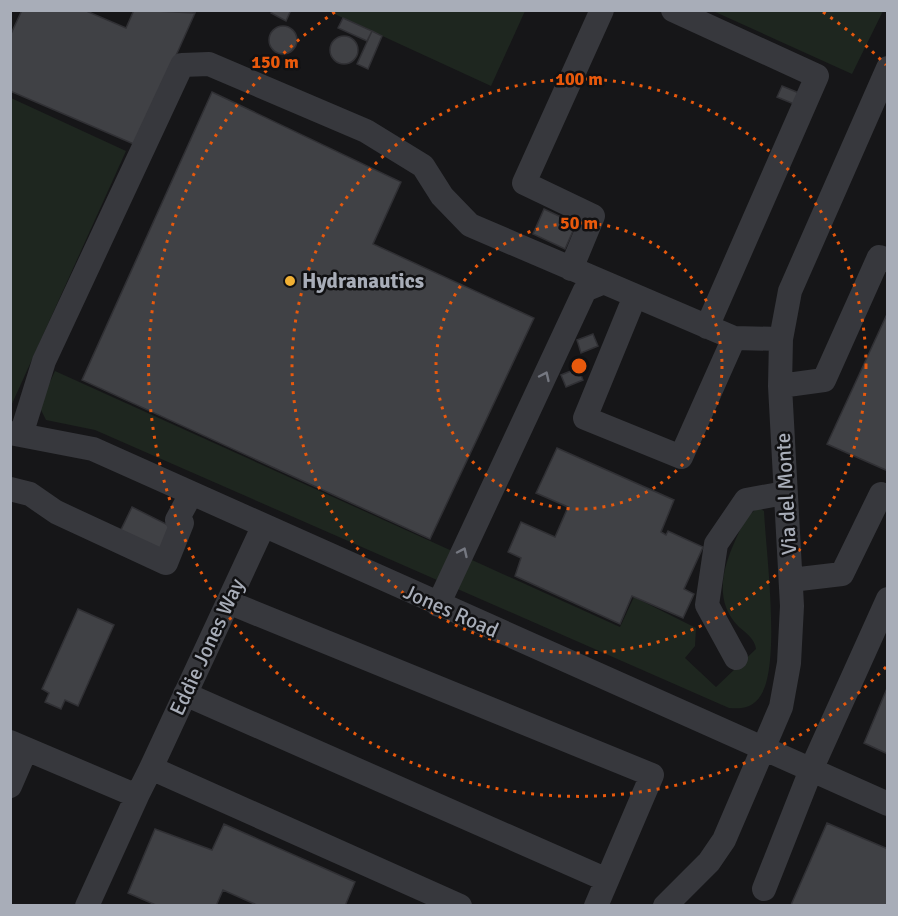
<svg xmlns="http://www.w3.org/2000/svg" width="898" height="916" font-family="Signika,sans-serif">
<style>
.green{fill:#1e261f}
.building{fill:#404145;stroke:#303034;stroke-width:1.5}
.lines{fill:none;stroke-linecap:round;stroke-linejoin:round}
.minor{stroke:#37383d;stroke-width:24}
.oneway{stroke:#757881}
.ring{fill:none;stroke:#e8590c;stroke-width:3;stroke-dasharray:3 6}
.poi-dot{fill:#f2b134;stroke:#111113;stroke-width:2}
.labels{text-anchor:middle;stroke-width:5;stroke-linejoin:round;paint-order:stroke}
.poi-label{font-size:21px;font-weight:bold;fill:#a8adb8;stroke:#111113;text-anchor:start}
.street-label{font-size:21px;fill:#a8adb8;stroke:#111113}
.centre{fill:#e8590c;stroke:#111113;stroke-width:3}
.ring-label{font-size:18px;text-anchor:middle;font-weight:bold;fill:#e8590c;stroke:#111113;stroke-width:5;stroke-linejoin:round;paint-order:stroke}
</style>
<rect width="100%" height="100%" fill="#161618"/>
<path class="green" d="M 328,11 L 525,11 L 491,86 Z
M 713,11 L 883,11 L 852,74 Z
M 11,98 L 126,151 L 11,406 Z
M 55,371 L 620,627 L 634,597 L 696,628 L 695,646 L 685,658 L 716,687 L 756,649 C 755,639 746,633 739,627 C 714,602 722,570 735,541 C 741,528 746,514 759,508 L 764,511 C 766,552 781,664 761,695 C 753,708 742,709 729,708 L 95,430 L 46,420 L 39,406 Z"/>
<path class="building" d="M 22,10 L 84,10 L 126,28 L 134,10 L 195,13 L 136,145 L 10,91 L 10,36 Z
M 273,10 L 287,10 L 290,12 L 286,21 L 271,13 Z
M 343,18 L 372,31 L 367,41 L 338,28 Z
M269 40a14 14 0 1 1 28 0a14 14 0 1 1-28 0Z
M 372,31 L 382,36 L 368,69 L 357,64 Z
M330 50a14 14 0 1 1 28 0a14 14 0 1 1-28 0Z
M 782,86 L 799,93 L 794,104 L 777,97 Z
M 212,92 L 401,182 L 373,244 L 534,318 L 430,539 L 82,380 Z
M 544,209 L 576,224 L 565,249 L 533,234 Z
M 888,312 L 888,471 L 827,444 Z
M 593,334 L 598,346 L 581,353 L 577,340 Z
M 578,368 L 583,380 L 566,387 L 561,375 Z
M 557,448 L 674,500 L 661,532 L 666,535 L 668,531 L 703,547 L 684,589 L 694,594 L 683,618 L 632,596 L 620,624 L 515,576 L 521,558 L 508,552 L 521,522 L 555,537 L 568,507 L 536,493 Z
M 132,507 L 174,528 L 161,556 L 118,536 Z
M 78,609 L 114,625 L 78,706 L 65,700 L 61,709 L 45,702 L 49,693 L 42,689 Z
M 888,686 L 888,754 L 864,743 Z
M 827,823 L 888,849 L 888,906 L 791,905 Z
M 224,824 L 355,882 L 345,906 L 259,906 L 223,890 L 216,906 L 158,906 L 128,893 L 155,829 L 212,850 Z"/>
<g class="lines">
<path class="minor" d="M 673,10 L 817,76 L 707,327
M 571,269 L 593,216 L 524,183 L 602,10
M 635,296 L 585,418 L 681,457 L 734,338
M 780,386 L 824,380 L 879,257 L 888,260
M 10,433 L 93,449 L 888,804
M 21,435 L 44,361 L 182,65 L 209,64 L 366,131 L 423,166 L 442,196 L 470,225 L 734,338 L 781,339
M 10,489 L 30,494 L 56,512 L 166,563 L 182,523 L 177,520 L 191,494
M 791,580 L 842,574 L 881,494
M 228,602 L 652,775 L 596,906
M 438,605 L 585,290 L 602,283
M 736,658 L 707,605 L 716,544 L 746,500 L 785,493
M 185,694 L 607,880
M 10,742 L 137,796 L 87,906
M 151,768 L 263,527
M 10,786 L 26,749
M 137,796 L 151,768 L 460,906
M 764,889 L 811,770 L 888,599
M 665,906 L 709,862 L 724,840 L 781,707 L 789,663 L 792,606 L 780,386 L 781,339 L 790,291 L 888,68"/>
</g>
<defs><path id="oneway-chevron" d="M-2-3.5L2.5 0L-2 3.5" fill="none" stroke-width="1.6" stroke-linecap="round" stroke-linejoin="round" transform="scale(1.5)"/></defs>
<g class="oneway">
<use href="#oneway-chevron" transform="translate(545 376) rotate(-65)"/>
<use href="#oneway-chevron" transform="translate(463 552) rotate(-65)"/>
</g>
<g class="ring">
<circle cx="579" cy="366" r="143"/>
<circle cx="579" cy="366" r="287"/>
<path d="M886 667A430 430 0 1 1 335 12M823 12A430 430 0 0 1 886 65"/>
</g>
<circle class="poi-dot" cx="290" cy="281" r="6"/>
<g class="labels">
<g class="poi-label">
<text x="302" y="288">Hydranautics</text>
</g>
<g class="street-label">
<text transform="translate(786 494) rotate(-93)" y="7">Via del Monte</text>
<text transform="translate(451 611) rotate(24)" y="7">Jones Road</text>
<text transform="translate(207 647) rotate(-65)" y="7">Eddie Jones Way</text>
</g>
</g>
<circle cx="579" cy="366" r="9" class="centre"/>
<g class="ring-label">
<text x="275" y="68">150 m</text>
<text x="579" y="85">100 m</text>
<text x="579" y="229">50 m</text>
</g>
<rect width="898" height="916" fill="none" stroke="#a8adb8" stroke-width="24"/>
</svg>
